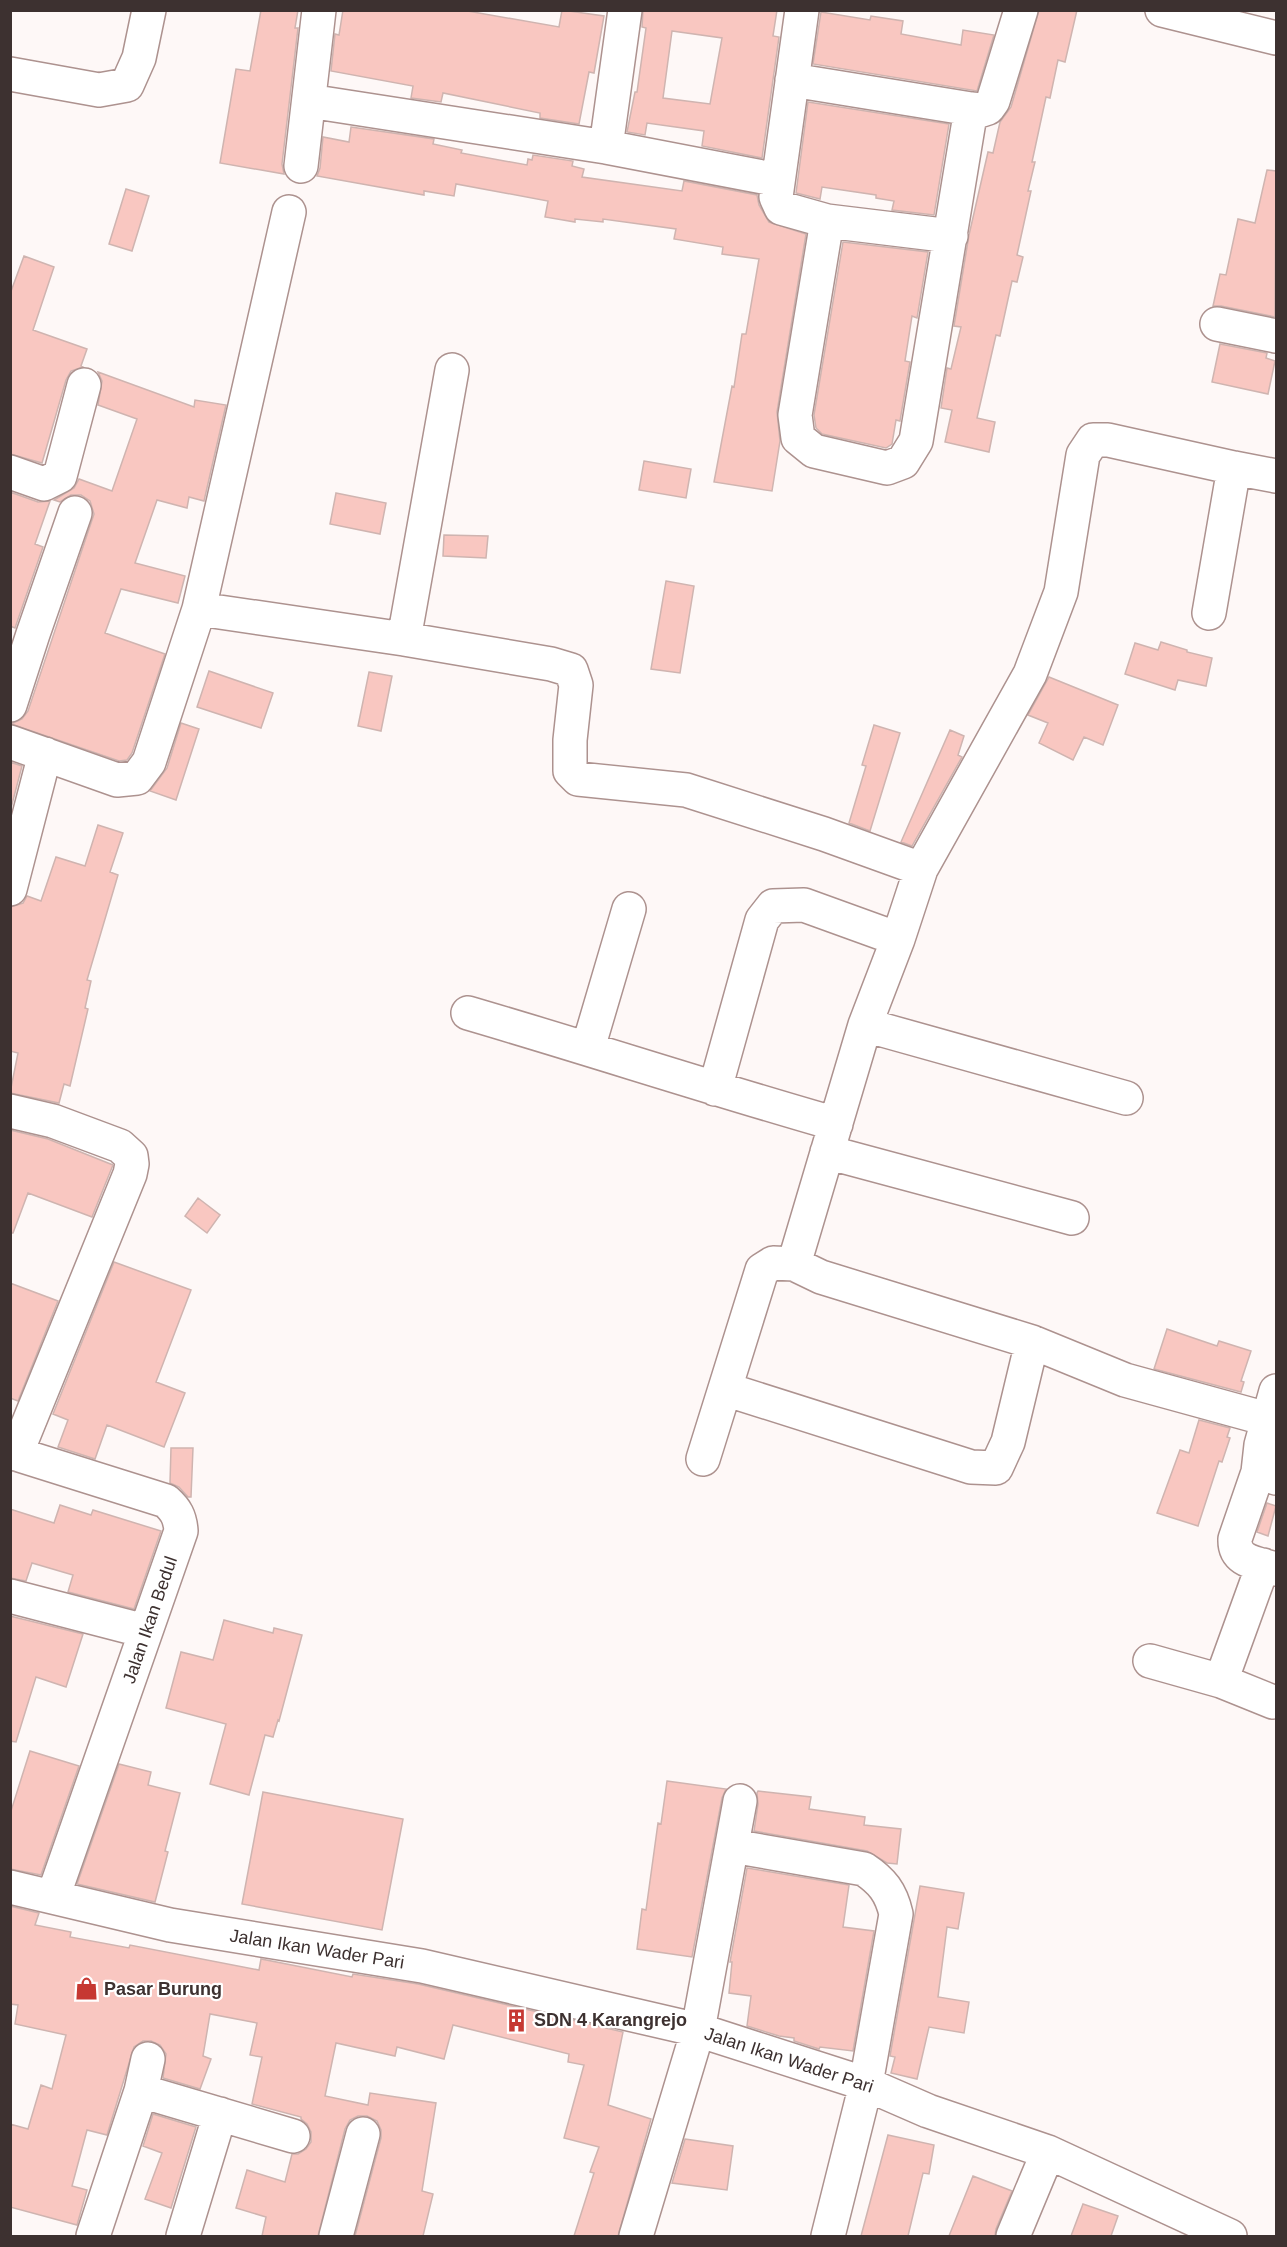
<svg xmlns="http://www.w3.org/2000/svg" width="1287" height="2247" font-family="Helvetica,sans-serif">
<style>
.building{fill:#f9c7c1;stroke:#cfb4b0;stroke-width:1.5;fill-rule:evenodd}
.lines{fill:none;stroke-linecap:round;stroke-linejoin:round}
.minor-casing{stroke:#ad928f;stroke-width:36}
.minor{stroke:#fff;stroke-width:33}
.labels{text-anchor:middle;stroke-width:4.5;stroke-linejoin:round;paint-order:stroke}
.street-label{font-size:18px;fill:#3d3130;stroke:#fff}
.poi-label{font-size:18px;font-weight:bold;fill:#3d3130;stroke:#fff;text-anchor:start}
</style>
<rect width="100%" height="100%" fill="#fef8f7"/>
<path class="building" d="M 261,10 L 298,10 L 295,28 L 298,28 L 282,164 L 284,174 L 220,163 L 236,69 L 250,71 Z
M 343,10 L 462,10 L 559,27 L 562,10 L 604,16 L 594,73 L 589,72 L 579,124 L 540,118 L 540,113 L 443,93 L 441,102 L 411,98 L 413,86 L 331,71 L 335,34 L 339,35 Z
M 643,10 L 777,10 L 773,36 L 779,37 L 762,158 L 702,146 L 704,131 L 647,123 L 645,135 L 627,132 L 635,92 L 637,92 L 646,28 L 642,27 ZM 672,31 L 722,38 L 710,104 L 663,98 Z
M 1039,10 L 1077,10 L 1065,62 L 1058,60 L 1050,98 L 1046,97 L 1032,162 L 1035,162 L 1028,191 L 1031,191 L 1017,255 L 1023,257 L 1017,282 L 1012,281 L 1000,336 L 996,335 L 977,418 L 995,422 L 989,452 L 945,442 L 952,410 L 941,408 L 947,368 L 951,369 L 961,327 L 954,326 L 969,235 L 988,152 L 993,153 L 1000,122 L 1011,107 Z
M 821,12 L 870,20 L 871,16 L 903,21 L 901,34 L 961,45 L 963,30 L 994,35 L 977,91 L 813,64 Z
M 808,102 L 949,124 L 934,215 L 892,210 L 894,201 L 876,198 L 876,195 L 822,187 L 820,199 L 796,193 Z
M 351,127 L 434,139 L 433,144 L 462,150 L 461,153 L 527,165 L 528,159 L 532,160 L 533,155 L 573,161 L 572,166 L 584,169 L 582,177 L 682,191 L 684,181 L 757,195 L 759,205 L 769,222 L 806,234 L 777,412 L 780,441 L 772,491 L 714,482 L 732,386 L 734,387 L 742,334 L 746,334 L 759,259 L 722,254 L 723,247 L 674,239 L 676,229 L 603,219 L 603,222 L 575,219 L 575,222 L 545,217 L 548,201 L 456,184 L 454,196 L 424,191 L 424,195 L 317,176 L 320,168 L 323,137 L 349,142 Z
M 1267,170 L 1276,171 L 1275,317 L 1221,306 L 1213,306 L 1220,274 L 1226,275 L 1238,219 L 1255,223 Z
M 126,189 L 149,196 L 132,251 L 109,244 Z
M 843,242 L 928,252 L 917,318 L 912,316 L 905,361 L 910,362 L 900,421 L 896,420 L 892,444 L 886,448 L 822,434 L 816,428 L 814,415 Z
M 24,256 L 54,267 L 33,330 L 87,349 L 81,366 L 83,367 L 71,371 L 66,380 L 42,463 L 10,454 L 10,294 Z
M 1220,344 L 1267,353 L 1266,358 L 1275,361 L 1268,394 L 1212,382 Z
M 98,372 L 194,407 L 195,400 L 226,405 L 204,501 L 189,497 L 187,508 L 157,500 L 135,563 L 185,576 L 178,603 L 121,589 L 105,633 L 165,654 L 132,753 L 127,760 L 119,761 L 11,724 L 22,719 L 28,711 L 94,514 L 90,501 L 81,495 L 71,495 L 60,502 L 54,500 L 74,488 L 79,479 L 112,491 L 137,419 L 98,405 L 102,381 Z
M 644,461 L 691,469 L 686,498 L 639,490 Z
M 10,492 L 38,502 L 50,501 L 35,544 L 43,547 L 15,628 L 10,626 Z
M 336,493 L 386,503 L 380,534 L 330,524 Z
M 444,535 L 488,536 L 486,558 L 443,556 Z
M 666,581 L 694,586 L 680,673 L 651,669 Z
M 1161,642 L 1187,650 L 1187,652 L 1212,658 L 1206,686 L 1178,680 L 1175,690 L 1125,674 L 1135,643 L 1158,650 Z
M 209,671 L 273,693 L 261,728 L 197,707 Z
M 369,672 L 392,676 L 381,731 L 358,726 Z
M 1049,677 L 1118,705 L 1103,745 L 1084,737 L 1073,760 L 1039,743 L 1048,723 L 1028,715 Z
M 181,723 L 199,729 L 176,800 L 150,791 L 167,768 Z
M 874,725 L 900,733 L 870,831 L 849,823 L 866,766 L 862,765 Z
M 950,730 L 964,736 L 958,755 L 962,757 L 912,846 L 901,842 Z
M 10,762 L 22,766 L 10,812 Z
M 98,825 L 123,833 L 110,872 L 118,875 L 87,980 L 91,981 L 85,1008 L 88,1009 L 70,1086 L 64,1084 L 59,1103 L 10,1093 L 18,1053 L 10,1051 L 10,907 L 23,903 L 27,896 L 41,901 L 56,857 L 85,866 Z
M 10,1130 L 48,1139 L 113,1165 L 92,1217 L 28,1193 L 13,1233 L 10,1233 Z
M 198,1198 L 220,1215 L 207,1233 L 185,1216 Z
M 114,1262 L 191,1290 L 156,1382 L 185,1393 L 164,1447 L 107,1425 L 95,1459 L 58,1447 L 68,1420 L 53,1414 Z
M 10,1283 L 58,1301 L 18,1401 L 10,1398 Z
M 1167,1329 L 1217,1346 L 1219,1341 L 1251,1351 L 1241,1381 L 1244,1382 L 1241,1392 L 1154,1369 Z
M 1199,1420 L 1230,1428 L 1227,1437 L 1230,1438 L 1222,1462 L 1219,1461 L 1198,1526 L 1157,1513 L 1180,1450 L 1189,1453 Z
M 171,1448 L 193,1448 L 191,1497 L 188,1497 L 179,1487 L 170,1483 Z
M 1267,1503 L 1276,1506 L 1268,1536 L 1257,1532 Z
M 60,1505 L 91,1515 L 93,1510 L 161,1531 L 134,1609 L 68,1592 L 73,1575 L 32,1563 L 26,1581 L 10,1578 L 10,1509 L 54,1523 Z
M 10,1616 L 83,1634 L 66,1687 L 36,1677 L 16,1742 L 10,1741 Z
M 224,1620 L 273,1633 L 274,1628 L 302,1635 L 279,1721 L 278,1720 L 273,1737 L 265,1735 L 249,1795 L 210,1784 L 226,1724 L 166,1708 L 181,1652 L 213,1660 Z
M 30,1751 L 79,1766 L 41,1875 L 10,1869 L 10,1814 Z
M 119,1764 L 151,1772 L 148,1785 L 180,1793 L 165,1851 L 168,1852 L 155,1902 L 77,1884 Z
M 667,1781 L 726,1789 L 722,1798 L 692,1957 L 637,1949 L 642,1909 L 646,1910 L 658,1823 L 661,1824 Z
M 758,1791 L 811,1797 L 809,1809 L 865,1817 L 864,1825 L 901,1829 L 897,1864 L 887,1863 L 867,1851 L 754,1831 L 758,1804 L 757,1793 Z
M 263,1792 L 403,1819 L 382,1930 L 242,1904 Z
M 747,1868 L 849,1885 L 843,1927 L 874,1931 L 853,2051 L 820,2047 L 819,2049 L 794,2041 L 794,2038 L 779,2036 L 747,2026 L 751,1996 L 729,1993 L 732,1962 L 730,1962 Z
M 920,1886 L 964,1893 L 958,1929 L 947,1927 L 938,1997 L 969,2002 L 964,2033 L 929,2027 L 917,2079 L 891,2073 L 895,2057 L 890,2056 Z
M 10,1906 L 39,1913 L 35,1925 L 71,1932 L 70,1937 L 129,1948 L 130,1945 L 259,1970 L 261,1959 L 352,1977 L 353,1974 L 418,1984 L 623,2032 L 608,2105 L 651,2119 L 618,2236 L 574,2236 L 594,2173 L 590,2172 L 599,2147 L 564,2138 L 584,2065 L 568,2062 L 569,2054 L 453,2025 L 444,2059 L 397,2047 L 395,2056 L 336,2043 L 325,2096 L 368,2105 L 370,2093 L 436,2103 L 422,2191 L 433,2194 L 423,2236 L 355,2236 L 381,2138 L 381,2130 L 377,2121 L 367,2116 L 358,2116 L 350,2120 L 345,2129 L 318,2236 L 262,2236 L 266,2217 L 236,2208 L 247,2170 L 285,2182 L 292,2154 L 298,2154 L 306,2149 L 311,2142 L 311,2132 L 307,2124 L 301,2119 L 301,2117 L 252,2104 L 262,2057 L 250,2055 L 257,2023 L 210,2014 L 203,2056 L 211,2059 L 200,2089 L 163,2078 L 166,2054 L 160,2045 L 151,2041 L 143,2041 L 134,2047 L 107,2135 L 87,2130 L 72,2186 L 87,2190 L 77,2225 L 10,2207 L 10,2124 L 28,2129 L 41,2085 L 52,2089 L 66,2035 L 15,2024 L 18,2005 L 10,2004 Z
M 153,2114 L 196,2127 L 171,2208 L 145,2199 L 162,2153 L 143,2146 Z
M 888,2135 L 934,2145 L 929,2174 L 923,2173 L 908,2236 L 861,2236 Z
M 685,2139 L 733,2146 L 727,2190 L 672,2183 Z
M 973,2176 L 1012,2191 L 996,2229 L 995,2236 L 949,2236 Z
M 1083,2204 L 1118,2216 L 1111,2236 L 1071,2236 Z"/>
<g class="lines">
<defs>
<path id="minor" d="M 802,10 L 776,197 L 781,208 L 827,221 L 951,236
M 1162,10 L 1276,38
M 10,74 L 99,90 L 127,85 L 139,58 L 149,10
M 792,80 L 971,109 L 982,110 L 988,108 L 993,101 L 1021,10
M 309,101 L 606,147 L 778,180
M 606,147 L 625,10
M 301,166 L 319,10
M 827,221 L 795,415 L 798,438 L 814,451 L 887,468 L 903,462 L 916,441 L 971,109
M 1217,324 L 1276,336
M 10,472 L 44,484 L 60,476 L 84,385
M 199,609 L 404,639 L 551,664 L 571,670 L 576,685 L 570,740 L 570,771 L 578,779 L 686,790 L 824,834 L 921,869
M 1209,613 L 1234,468
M 404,639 L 452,370
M 10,705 L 33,634 L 75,513
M 10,742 L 117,780 L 137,778 L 149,762 L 199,609 L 289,212
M 10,889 L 45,754
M 468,1013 C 591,1049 713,1089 836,1124
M 865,1025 L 1126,1098
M 588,1048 L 629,909
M 715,1089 L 762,920 L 773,906 L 804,905 L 898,939
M 10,1111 L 53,1121 L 120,1146 L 131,1156 L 132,1164 L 130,1174 L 16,1454
M 827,1152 L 1072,1218
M 725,1389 L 971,1467 L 996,1468 L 1008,1442 L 1032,1342
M 1276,1391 L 1261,1445 L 1258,1472 L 1276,1478
M 1267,1419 L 1125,1380 L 1032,1342 L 821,1277 L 794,1264 L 865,1025 L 898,939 L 921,869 L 1030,674 L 1061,592 L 1083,455 L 1093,440 L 1108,440 L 1234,468 L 1276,476
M 10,1452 L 166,1501 C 176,1510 180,1517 181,1531 L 53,1897
M 703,1459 L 762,1270 L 773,1263 L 794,1264
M 1258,1472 L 1235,1539 C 1234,1563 1258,1563 1276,1569
M 10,1596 L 145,1631
M 1150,1661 L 1221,1681 L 1273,1702
M 1221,1681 L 1263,1565
M 732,1846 L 864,1869 C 882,1881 891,1892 896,1914 L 866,2084 L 828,2236
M 10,1887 L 170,1925 L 422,1966 L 698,2030 L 866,2084 L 928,2111 L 1048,2152 L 1230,2236
M 141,2091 L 293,2136
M 93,2236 L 141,2091 L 148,2059
M 183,2236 L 220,2114
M 336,2236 L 363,2134
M 636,2236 L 698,2030 L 740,1801
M 1013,2236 L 1048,2152"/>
</defs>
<use href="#minor" class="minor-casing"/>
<use href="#minor" class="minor"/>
</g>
<defs>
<symbol id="shop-bare" viewBox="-9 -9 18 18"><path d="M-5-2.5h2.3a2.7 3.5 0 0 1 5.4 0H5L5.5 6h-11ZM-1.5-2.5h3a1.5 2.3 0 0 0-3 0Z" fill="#c63832" stroke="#fff" stroke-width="2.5" paint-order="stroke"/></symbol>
<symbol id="building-bare" viewBox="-9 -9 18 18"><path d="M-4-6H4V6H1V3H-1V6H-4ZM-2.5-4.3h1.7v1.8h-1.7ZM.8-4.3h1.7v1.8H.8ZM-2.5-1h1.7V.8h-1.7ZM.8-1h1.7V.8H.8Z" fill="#c63832" stroke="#fff" stroke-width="2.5" paint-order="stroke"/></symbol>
</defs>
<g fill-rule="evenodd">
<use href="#shop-bare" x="70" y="1972" width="33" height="33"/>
<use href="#building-bare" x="500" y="2004" width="33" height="33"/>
</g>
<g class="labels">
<g class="street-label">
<text transform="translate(150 1620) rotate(-71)" y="6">Jalan Ikan Bedul</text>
<text transform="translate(317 1949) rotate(9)" y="6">Jalan Ikan Wader Pari</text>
<text transform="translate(789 2060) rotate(18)" y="6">Jalan Ikan Wader Pari</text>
</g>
<g class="poi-label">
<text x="104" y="1995">Pasar Burung</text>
<text x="534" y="2026">SDN 4 Karangrejo</text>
</g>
</g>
<rect width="1287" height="2247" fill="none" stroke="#3d3130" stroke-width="24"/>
</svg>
